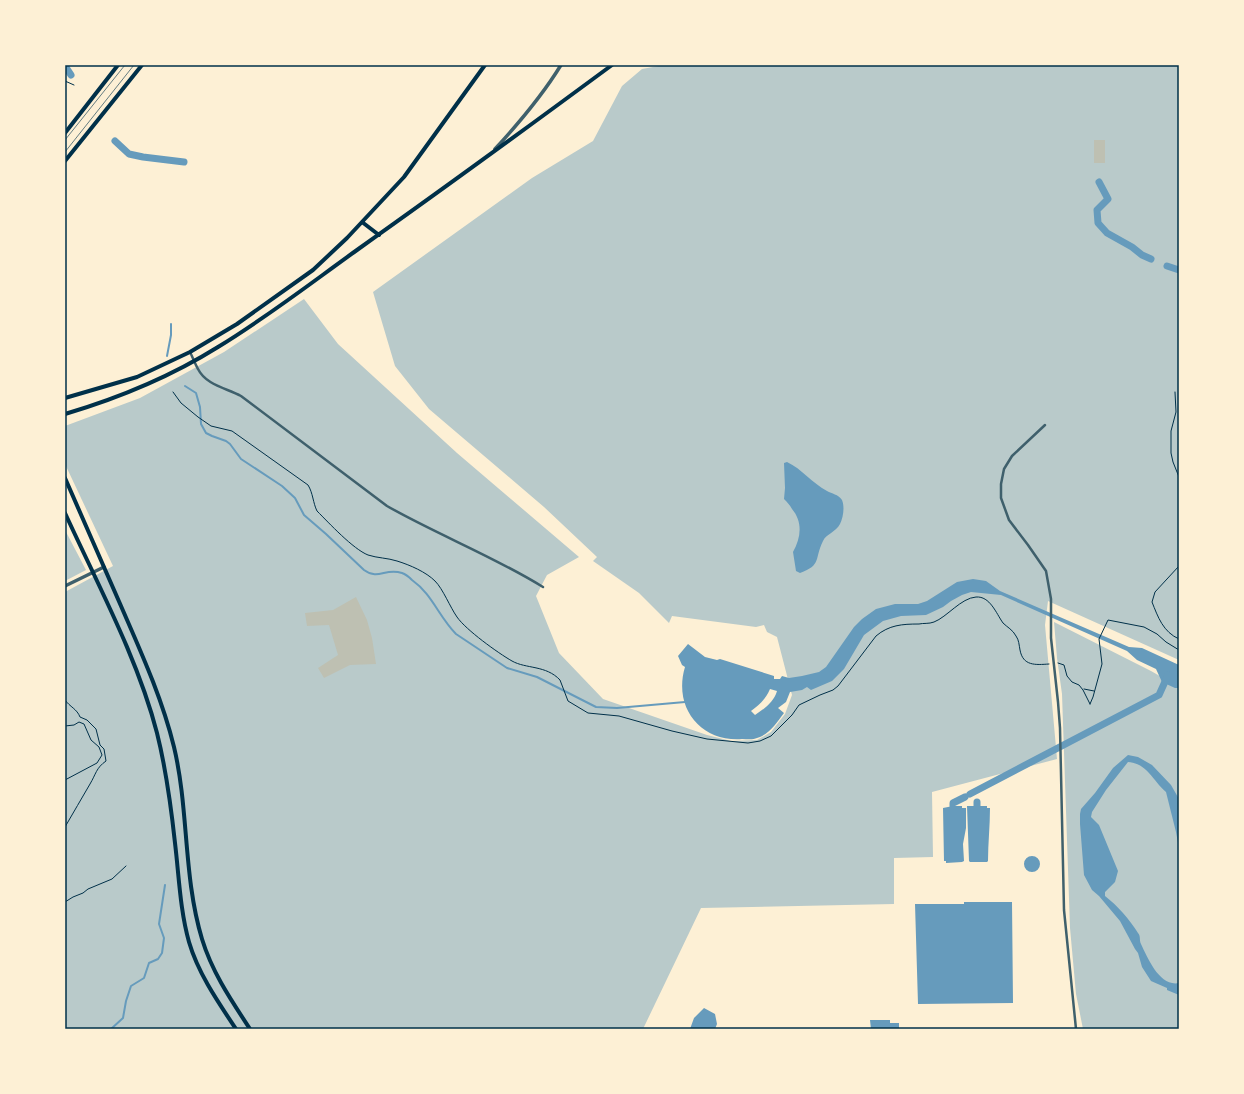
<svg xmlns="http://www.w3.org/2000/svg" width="1244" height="1094" font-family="Montserrat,sans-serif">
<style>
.green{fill:#b9caca}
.water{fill:#669bbc;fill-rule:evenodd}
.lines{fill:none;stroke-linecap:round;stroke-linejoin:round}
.stream{stroke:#669bbc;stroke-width:2}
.canal{stroke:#669bbc;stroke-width:7}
.building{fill:#bec0b2}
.path{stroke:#003049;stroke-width:1}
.minor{stroke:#3f606c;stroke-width:2.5}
.tertiary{stroke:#3f606c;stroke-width:3.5}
.primary{stroke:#003049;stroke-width:4}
.tram{stroke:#657d81;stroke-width:1}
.neatline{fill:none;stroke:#003049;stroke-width:1.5}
</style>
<rect width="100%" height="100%" fill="#fdf0d5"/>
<path class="green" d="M 664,65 L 1179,65 L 1179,660 L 1048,601 L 1045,625 L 1057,759 L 932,792 L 933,857 L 894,858 L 894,904 L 701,908 L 643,1029 L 65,1029 L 65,592 L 113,566 L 65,464 L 65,426 L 140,398 L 224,352 L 304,299 L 338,344 L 457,453 L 579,557 L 547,575 L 536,596 L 559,653 L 603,699 L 707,735 L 731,741 L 757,740 L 771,732 L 785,714 L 792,695 L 777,637 L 767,632 L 764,625 L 756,627 L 672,616 L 669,623 L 639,593 L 593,561 L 597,557 L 544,507 L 429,409 L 395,366 L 373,292 L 532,178 L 593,141 L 622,86 L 642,69 Z
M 65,530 L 86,570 L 65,581 Z
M 1054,622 L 1151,671 L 1179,687 L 1179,1029 L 1083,1029 L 1076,994 L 1070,928 L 1062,694 L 1057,658 Z"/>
<path class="water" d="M 787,462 C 802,469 812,483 827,491 C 832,494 838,494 842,500 C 845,507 843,518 840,524 C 836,532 826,534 823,541 C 814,559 822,565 800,573 L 796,571 L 793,552 C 801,538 803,522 792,509 C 790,505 787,502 784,499 L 785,488 L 784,463 Z
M 973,579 L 986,581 L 1000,591 L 1129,647 L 1142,648 L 1179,665 L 1179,688 L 1175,688 L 1162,682 L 1156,669 L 1137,660 L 1127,651 L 1001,595 L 971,592 L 962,595 L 951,601 L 943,607 L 926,615 L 901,616 L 883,621 L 864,635 L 844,669 L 832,681 L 811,690 L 807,687 L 802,690 L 790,692 L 786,702 L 778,708 L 784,713 C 777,722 769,735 757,738 C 753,740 747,739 742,739 C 700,742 673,707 685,667 L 682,665 L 678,656 L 688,644 L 705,657 L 717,660 L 720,659 L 774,676 L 774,679 L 780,679 L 782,676 L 789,678 L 802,676 L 819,672 L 826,667 L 854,627 L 862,619 L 876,609 L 895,604 L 918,604 L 927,601 L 957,582 ZM 770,689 L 777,691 C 774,702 764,709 755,715 L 751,711 C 759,705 766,699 770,689 Z
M 1128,755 L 1138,757 L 1152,765 L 1171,785 L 1179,799 L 1179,848 L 1176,832 L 1166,792 C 1153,781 1147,763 1128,762 L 1106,790 L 1092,812 L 1091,817 L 1099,825 L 1118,871 L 1115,882 L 1105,892 L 1105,896 C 1118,906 1129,919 1138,933 C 1141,936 1139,940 1141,944 C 1148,959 1160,987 1179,983 L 1179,995 L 1167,990 L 1167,988 L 1151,981 L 1142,967 L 1138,953 L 1135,949 L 1120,921 L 1099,896 L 1092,890 L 1084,875 L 1080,824 L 1080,814 L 1081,809 L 1095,793 L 1113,768 Z
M 953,806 L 962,806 L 962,808 L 966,808 L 966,828 L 963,844 L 964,861 L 962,862 L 946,863 L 946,861 L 944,861 L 943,808 Z
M 967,806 L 987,806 L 987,808 L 990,808 C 990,826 988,843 988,861 L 987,862 L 970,862 L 969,861 Z
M1024 864a8 8 0 1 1 16 0a8 8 0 1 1-16 0Z
M 964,902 L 1012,902 L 1013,1003 L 918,1004 L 915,904 L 964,904 Z
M 704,1008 L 715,1014 L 717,1024 L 715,1029 L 690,1029 L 694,1018 Z
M 870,1020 L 890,1020 L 890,1023 L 899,1023 L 899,1029 L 871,1029 Z"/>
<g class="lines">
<path class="stream" d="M 167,356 L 171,335 L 171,324
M 185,386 L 196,393 L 200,407 L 201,424 L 206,433 L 212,436 L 226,441 L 230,444 L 241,459 L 282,486 L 295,498 L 304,515 L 326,534 L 364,570 C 379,581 385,567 402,573 C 405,574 409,577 412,580 C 432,594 439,617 456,634 L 507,668 L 537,677 L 596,707 L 617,708 L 685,702
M 111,1029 L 123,1018 L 126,1001 L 131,986 L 144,978 L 149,963 L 158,959 L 162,953 L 164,938 L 159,924 L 165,885"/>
<path class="canal" d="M 65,66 L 71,75
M 115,141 L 129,154 L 143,157 L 184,162
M 1099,182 L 1108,199 L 1097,210 L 1098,223 L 1107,233 L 1132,247 L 1142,255 L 1151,259
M 1167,266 L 1179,270
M 970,794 L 1159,695 L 1168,675
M 977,802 L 977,806
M 953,806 L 953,803 L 965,797"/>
</g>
<path class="building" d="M 1094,140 L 1105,140 L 1105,163 L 1094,163 Z
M 356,597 L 367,620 L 372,638 L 376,664 L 350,665 L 324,678 L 318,668 L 338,655 L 329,625 L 307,626 L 305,613 L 333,610 Z"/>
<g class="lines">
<path class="path" d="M 65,81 L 74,85
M 173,392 L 181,403 L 198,417 L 211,426 L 232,431 L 308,485 C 313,493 313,503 317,511 C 329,523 353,549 368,555 C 377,558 388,558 397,561 C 410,565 426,572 435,581 C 443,589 450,607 457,617 C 466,630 498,653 512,661 C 526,669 546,665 560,680 L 568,701 L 588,713 L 619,716 L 672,731 L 707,739 L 748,743 L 760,741 L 771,736 L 792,715 L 799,705 L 820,695 L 833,690 L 838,686 L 876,636 C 889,625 902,624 919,624 C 923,623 929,624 934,622 C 947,617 961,598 976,597 C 990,596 996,613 1003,623 C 1007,627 1013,630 1016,636 C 1019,640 1019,645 1020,650 C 1023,666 1035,665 1049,664
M 1175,392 L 1176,412 L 1171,431 L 1171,453 L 1173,462 L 1179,477
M 1179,566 L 1155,592 L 1152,602 C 1158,617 1163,632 1179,639
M 1058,663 L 1064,665 L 1067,676 L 1072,682 L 1079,685 L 1083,690 L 1090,704
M 1084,689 L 1094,691
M 65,700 C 70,707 77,709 80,717 L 87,720 L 96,729 L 100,745 L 104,749 L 106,761 C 96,768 96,774 90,784 C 82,798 73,813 65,827
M 1090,704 L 1093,697 L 1102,664 L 1099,639 L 1108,620 L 1144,627 L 1157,634 L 1166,642 L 1179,650
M 65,726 L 74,725 L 79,722 L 84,724 L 91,740 L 99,747 L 102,755 L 97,763 L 65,780
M 65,902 L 73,897 L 83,893 L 88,889 L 112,879 L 126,866"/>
<path class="minor" d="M 190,352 C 193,358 195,364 198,369 C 206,385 226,388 241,396 L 387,506 C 438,535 493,556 543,587
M 1045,425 L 1012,456 L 1004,469 L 1001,484 L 1001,498 L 1009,520 L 1028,545 L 1046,571 L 1051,599 L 1051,638 L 1058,702 L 1060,728 L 1064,910 L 1076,1029"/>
<path class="tertiary" d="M 495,149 C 519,123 542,96 561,65
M 65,586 L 104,567"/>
<path class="primary" d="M 65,133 L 118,65
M 65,161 L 142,65
M 362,222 L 379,235
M 65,398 L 137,377 L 190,352 L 237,324 L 313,270 L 347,238 L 404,177 L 485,65
M 65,414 C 119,398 170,377 218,347 C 266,318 311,283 357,250 C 443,189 528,127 612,65
M 65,478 C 84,521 102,563 121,606 C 141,652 162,698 174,747 C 189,810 183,876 202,939 C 212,972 231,1000 250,1029
M 65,513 C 97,583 138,659 157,733 C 166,769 171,806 175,843 C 179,876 180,910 189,942 C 198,973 218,1002 236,1029"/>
<path class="tram" d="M 65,140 L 125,65
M 65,152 L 134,65"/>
</g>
<rect width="1244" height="1094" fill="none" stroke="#fdf0d5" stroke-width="132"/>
<rect x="66" y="66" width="1112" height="962" class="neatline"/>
</svg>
